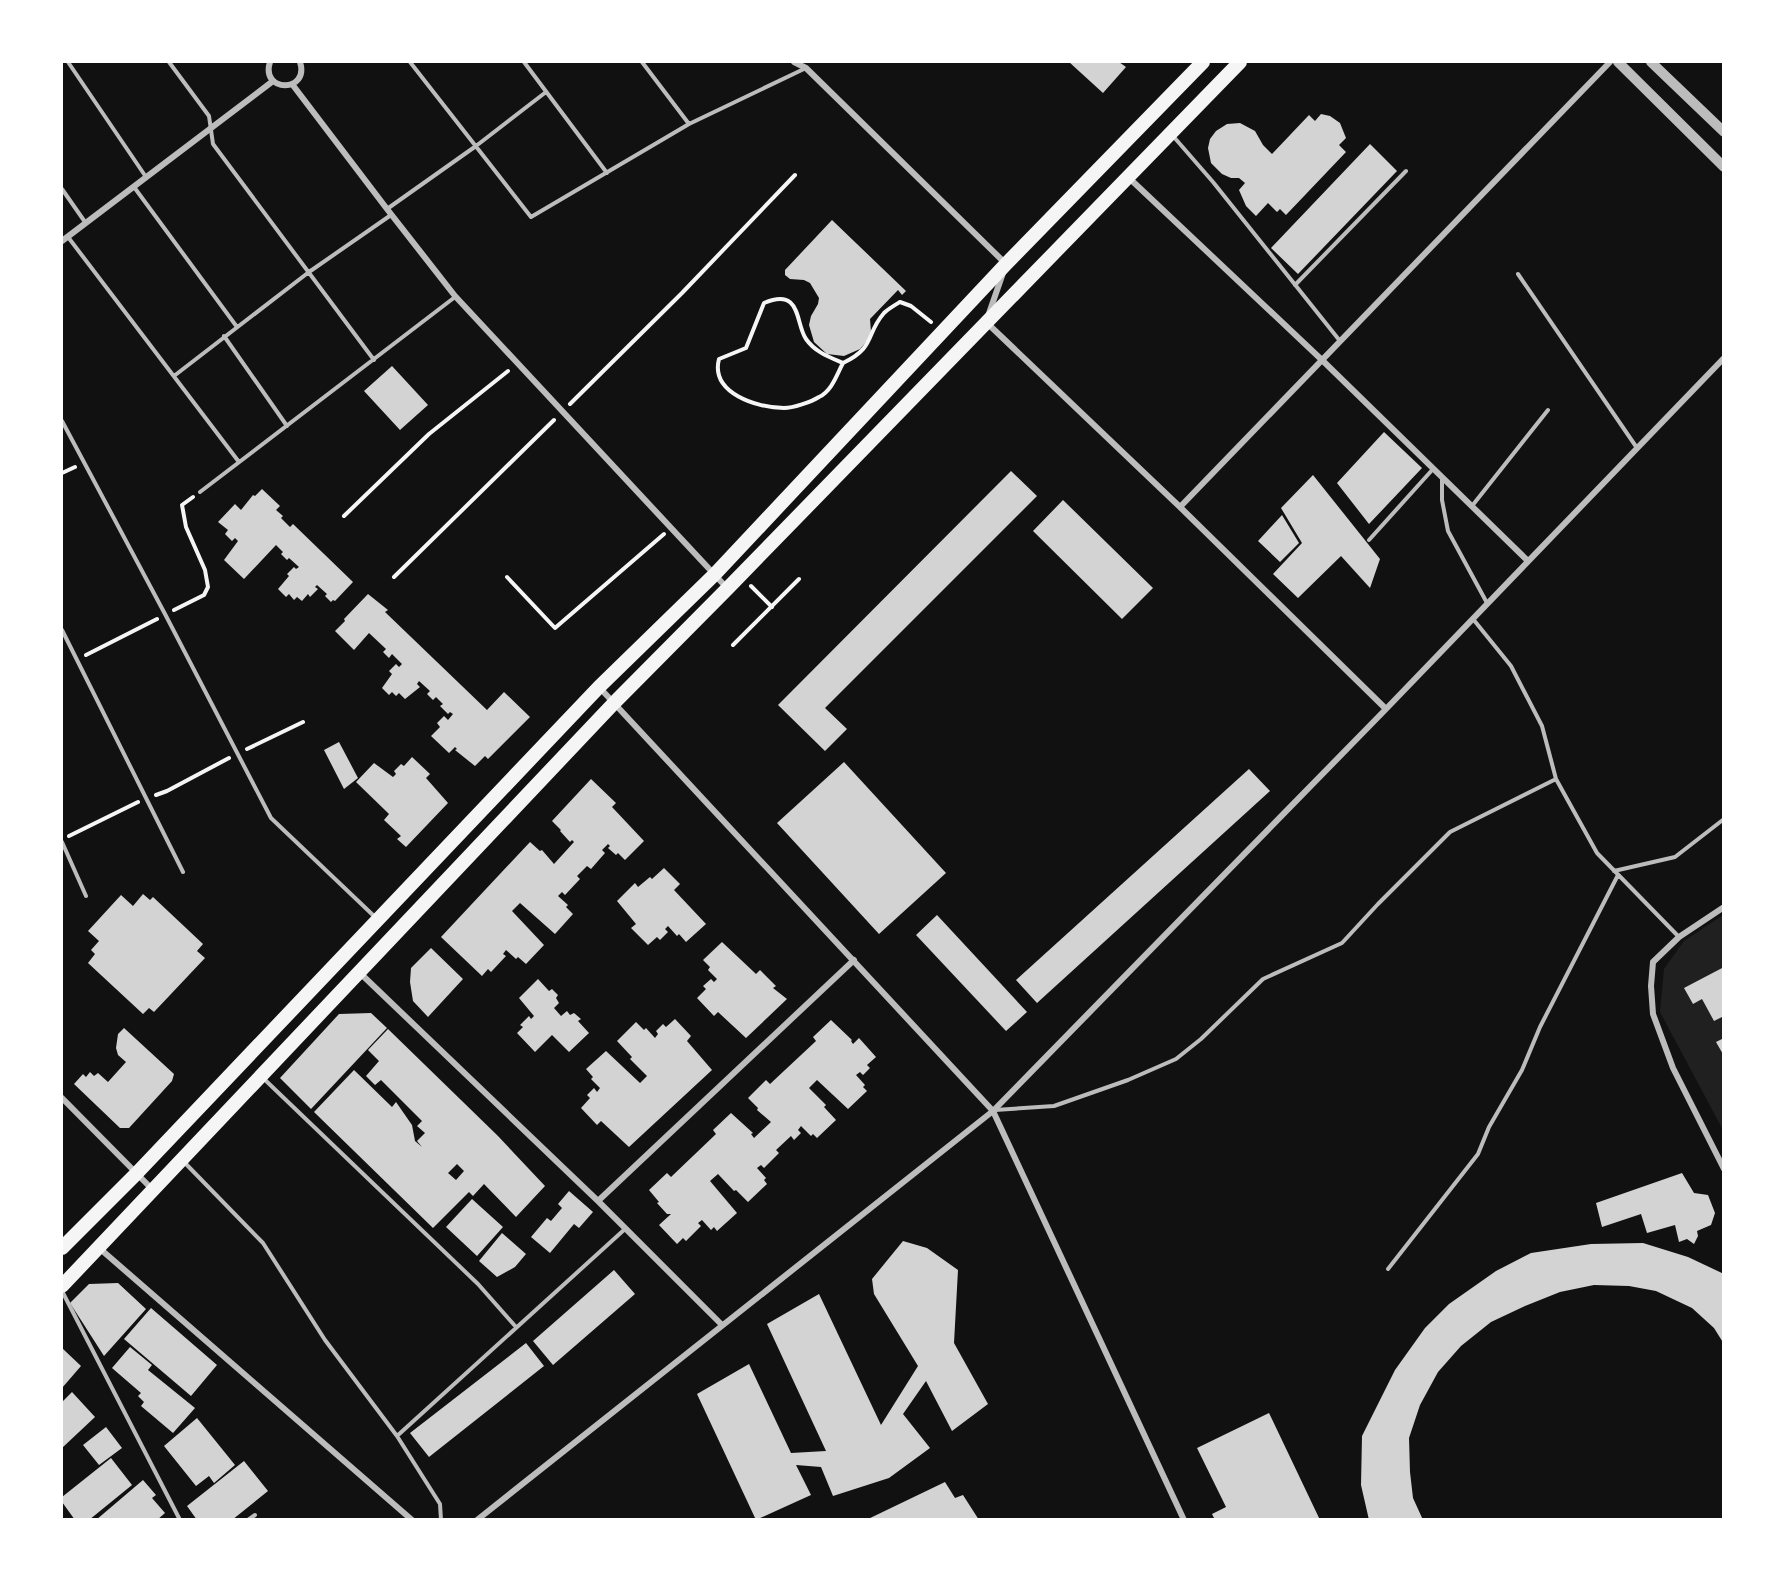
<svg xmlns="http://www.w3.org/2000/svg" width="1785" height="1581" font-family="Poppins,sans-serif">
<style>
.green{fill:#202020}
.building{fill:#d3d3d3;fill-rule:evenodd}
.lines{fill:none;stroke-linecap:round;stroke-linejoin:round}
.path{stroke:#f5f5f5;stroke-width:4}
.service{stroke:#bcbcbc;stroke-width:4}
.minor{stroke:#bcbcbc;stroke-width:6}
.tertiary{stroke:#bcbcbc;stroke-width:10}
.primary{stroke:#f5f5f5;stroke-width:14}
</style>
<rect width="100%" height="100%" fill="#111"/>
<path class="green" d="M 1723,915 L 1723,1130 L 1660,1012 L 1664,969 L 1684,941 Z"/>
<path class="building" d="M 1069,62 L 1119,62 L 1126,67 L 1103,93 Z
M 1321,114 L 1330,116 L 1340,123 L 1346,138 L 1339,145 L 1346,152 L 1286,215 L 1280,209 L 1277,212 L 1268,203 L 1256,216 L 1246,206 L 1239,190 L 1245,183 L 1239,178 L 1231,178 L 1222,174 L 1211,163 L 1208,148 L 1210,139 L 1216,131 L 1227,124 L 1240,123 L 1255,131 L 1263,145 L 1272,154 L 1309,115 L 1315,121 Z
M 1370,144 L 1397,171 L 1298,274 L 1271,248 Z
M 832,220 L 906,291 L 902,295 L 898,290 L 870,319 L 871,332 L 867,341 L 860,349 L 844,356 L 827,354 L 814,342 L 809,325 L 811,316 L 818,304 L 819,298 L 810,283 L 804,280 L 790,279 L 785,275 L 785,270 Z
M 392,366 L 428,405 L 400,430 L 364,391 Z
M 1384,432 L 1422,468 L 1369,524 L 1337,483 Z
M 1011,471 L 1037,496 L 825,708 L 847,729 L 825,751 L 778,705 Z
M 1313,475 L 1380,559 L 1370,588 L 1341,556 L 1298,598 L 1273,574 L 1302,543 L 1281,508 Z
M 262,489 L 280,506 L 276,510 L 283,516 L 281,518 L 290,527 L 293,524 L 353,582 L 335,601 L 333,600 L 331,602 L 325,596 L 327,594 L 317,585 L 315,587 L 318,589 L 310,597 L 308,594 L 302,601 L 297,597 L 294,600 L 289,594 L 286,597 L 278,589 L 289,576 L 287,574 L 294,567 L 296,569 L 299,567 L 289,558 L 287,560 L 281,554 L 283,552 L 276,545 L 244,579 L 224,560 L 238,541 L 235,538 L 232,541 L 225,534 L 228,530 L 218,522 L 235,504 L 241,510 L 253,495 L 255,496 Z
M 1063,500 L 1153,588 L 1122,619 L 1033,531 Z
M 1282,515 L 1299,543 L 1280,562 L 1258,541 Z
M 368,594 L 388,610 L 385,612 L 487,710 L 504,692 L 530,717 L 488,759 L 485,756 L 475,766 L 455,750 L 457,749 L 455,747 L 449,753 L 431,736 L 440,727 L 437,723 L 444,716 L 448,720 L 453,714 L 450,712 L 448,714 L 440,706 L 443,704 L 436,697 L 433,700 L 427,694 L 430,691 L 419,681 L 417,684 L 420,687 L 405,699 L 399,693 L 396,696 L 392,692 L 389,695 L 382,688 L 392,674 L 389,671 L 396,664 L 399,667 L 402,664 L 392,654 L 389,658 L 383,652 L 386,649 L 369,633 L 354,650 L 335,631 L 345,621 L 344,619 Z
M 339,742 L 358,778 L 344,789 L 324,750 Z
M 412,757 L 430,774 L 426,778 L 448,803 L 406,847 L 397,839 L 401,836 L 384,820 L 389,814 L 356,782 L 374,763 L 393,777 L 396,774 L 394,771 L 401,764 L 404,766 Z
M 844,762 L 946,873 L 879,934 L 777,823 Z
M 1249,769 L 1270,791 L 1037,1003 L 1016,980 Z
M 591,779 L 616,803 L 612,807 L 644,841 L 625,860 L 618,853 L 616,855 L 608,848 L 610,846 L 608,844 L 602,850 L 605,853 L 591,869 L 587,866 L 577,876 L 580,879 L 565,895 L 562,892 L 558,896 L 568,905 L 566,907 L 573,914 L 555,934 L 520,903 L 512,911 L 544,945 L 526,964 L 518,957 L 516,959 L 506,950 L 503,954 L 506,956 L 491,972 L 488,969 L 482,976 L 441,937 L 530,842 L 540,851 L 542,850 L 554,864 L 574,842 L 572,840 L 570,842 L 560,831 L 561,830 L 552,821 Z
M 664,868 L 680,884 L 674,890 L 706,924 L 686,942 L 679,934 L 677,936 L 668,926 L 665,929 L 668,932 L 660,940 L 657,937 L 648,945 L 631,928 L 636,924 L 617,901 L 635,883 L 638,887 L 650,877 L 652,879 Z
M 143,894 L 150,900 L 153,897 L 203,944 L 197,951 L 205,958 L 154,1012 L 149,1008 L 143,1014 L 88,963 L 95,954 L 91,950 L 99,941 L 88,931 L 121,895 L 133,906 Z
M 937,915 L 1027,1012 L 1006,1031 L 916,935 Z
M 722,942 L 756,974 L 760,970 L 776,986 L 773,988 L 787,999 L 746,1038 L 718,1012 L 714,1016 L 697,998 L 706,989 L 703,986 L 711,979 L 714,982 L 717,979 L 708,970 L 710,967 L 703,960 Z
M 431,948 L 463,979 L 428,1017 L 413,1001 L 410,982 L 411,968 Z
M 1724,967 L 1724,1016 L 1714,1021 L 1702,999 L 1693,1004 L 1684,988 Z
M 538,979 L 549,991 L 552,989 L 558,995 L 556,998 L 559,1003 L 554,1008 L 561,1016 L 567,1011 L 570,1015 L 574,1013 L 581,1019 L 578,1021 L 589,1033 L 569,1052 L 552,1035 L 535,1052 L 517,1033 L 523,1027 L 520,1025 L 529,1016 L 531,1019 L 534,1016 L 519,998 Z
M 371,1013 L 387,1028 L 311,1109 L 280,1078 L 339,1014 Z
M 675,1019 L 691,1036 L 687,1041 L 712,1070 L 629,1147 L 601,1121 L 597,1125 L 581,1108 L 590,1098 L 587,1095 L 594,1088 L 597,1092 L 600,1088 L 591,1079 L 593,1077 L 586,1069 L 606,1051 L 640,1083 L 647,1076 L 630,1059 L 632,1057 L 617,1041 L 636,1022 L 644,1030 L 646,1028 L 655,1038 L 658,1034 L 656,1031 L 663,1024 L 666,1027 Z
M 831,1020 L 852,1040 L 851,1041 L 853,1044 L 859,1038 L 876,1057 L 867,1065 L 870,1068 L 863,1075 L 860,1072 L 856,1075 L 865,1085 L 863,1087 L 867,1091 L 848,1109 L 817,1080 L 809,1088 L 826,1105 L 824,1107 L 836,1120 L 817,1138 L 813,1134 L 811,1136 L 801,1126 L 798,1130 L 801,1133 L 794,1140 L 791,1136 L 776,1150 L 779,1153 L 764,1168 L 761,1165 L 757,1168 L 766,1178 L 764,1180 L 767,1184 L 748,1202 L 736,1190 L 734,1191 L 718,1174 L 710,1181 L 737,1213 L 717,1231 L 714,1227 L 711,1230 L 702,1220 L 698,1223 L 701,1226 L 686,1241 L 683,1238 L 677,1244 L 659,1225 L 671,1214 L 667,1214 L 657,1203 L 659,1202 L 649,1190 L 667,1173 L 671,1177 L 716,1134 L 713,1130 L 731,1113 L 753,1133 L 751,1134 L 754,1138 L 771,1122 L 757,1110 L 758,1108 L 748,1098 L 766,1080 L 770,1084 L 816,1041 L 813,1037 Z
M 124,1028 L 174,1074 L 172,1081 L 129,1128 L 120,1128 L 74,1084 L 83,1074 L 86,1077 L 90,1072 L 94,1076 L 98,1073 L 108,1082 L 126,1062 L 118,1055 L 116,1048 L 118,1034 Z
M 388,1029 L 498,1136 L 545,1186 L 516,1217 L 484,1184 L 473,1196 L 469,1192 L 433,1228 L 314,1112 L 354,1070 L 392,1107 L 396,1102 L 412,1125 L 415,1141 L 422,1147 L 417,1141 L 425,1133 L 417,1126 L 422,1121 L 381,1080 L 375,1085 L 366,1076 L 379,1061 L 368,1050 ZM 457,1164 L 464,1171 L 456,1180 L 448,1173 Z
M 1724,1038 L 1724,1056 L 1716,1042 Z
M 1682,1173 L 1694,1193 L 1708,1195 L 1715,1213 L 1711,1225 L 1697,1231 L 1698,1236 L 1694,1244 L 1687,1239 L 1679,1242 L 1675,1225 L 1647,1233 L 1641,1214 L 1602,1227 L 1596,1203 Z
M 569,1191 L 593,1212 L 579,1228 L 574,1224 L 550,1253 L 531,1237 L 547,1218 L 551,1221 L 562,1208 L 558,1204 Z
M 472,1199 L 503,1227 L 477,1256 L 446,1227 Z
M 502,1233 L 526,1254 L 515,1267 L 497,1277 L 479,1261 Z
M 903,1241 L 927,1248 L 958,1270 L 954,1343 L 988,1404 L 952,1431 L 926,1381 L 903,1414 L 930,1448 L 889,1478 L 833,1496 L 821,1467 L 796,1465 L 811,1495 L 756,1520 L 697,1394 L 749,1364 L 791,1453 L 826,1451 L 767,1324 L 819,1294 L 881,1425 L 918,1366 L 874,1294 L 872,1279 Z
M 1643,1243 L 1688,1257 L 1724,1274 L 1724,1344 L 1714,1328 L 1692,1308 L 1656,1291 L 1629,1286 L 1594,1285 L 1560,1292 L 1525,1306 L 1491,1322 L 1461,1346 L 1438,1372 L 1420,1405 L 1409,1438 L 1410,1472 L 1413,1498 L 1423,1520 L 1369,1520 L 1361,1485 L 1362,1436 L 1395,1370 L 1425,1328 L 1449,1304 L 1496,1271 L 1531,1253 L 1591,1244 Z
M 614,1270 L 635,1294 L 553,1365 L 533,1341 Z
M 118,1283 L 146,1309 L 104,1356 L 70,1303 L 89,1284 Z
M 151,1308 L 217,1365 L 191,1396 L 124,1339 Z
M 526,1343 L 544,1366 L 429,1457 L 410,1433 Z
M 130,1347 L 152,1365 L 148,1370 L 195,1408 L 173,1433 L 141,1406 L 144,1402 L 138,1396 L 141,1393 L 112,1368 Z
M 62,1348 L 81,1366 L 62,1388 Z
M 72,1392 L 95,1417 L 62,1448 L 62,1402 Z
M 1269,1413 L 1320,1520 L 1215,1520 L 1212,1514 L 1226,1507 L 1197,1448 Z
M 197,1418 L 235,1465 L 214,1483 L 209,1476 L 196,1486 L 164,1446 Z
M 106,1427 L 122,1448 L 99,1465 L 83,1445 Z
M 111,1458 L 132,1485 L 89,1520 L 75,1520 L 62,1502 L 62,1497 Z
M 244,1461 L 268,1491 L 232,1520 L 197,1520 L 187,1506 Z
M 143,1480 L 156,1495 L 152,1498 L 165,1513 L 157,1520 L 96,1520 Z
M 945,1482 L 955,1498 L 963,1495 L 979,1520 L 866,1520 Z"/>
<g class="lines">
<path class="path" d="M 843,363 C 829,357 815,352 806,339 C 795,323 802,287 764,303 L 746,348 L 719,359 C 710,393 757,408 784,408 C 793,408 811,402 819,397 C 832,391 837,374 843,363 C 876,347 865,335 884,313 C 888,309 895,305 900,302 L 911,306 L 931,322
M 570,404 L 682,293 L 795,175
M 62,473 L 75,467
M 344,516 L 429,434 L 508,371
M 394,577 L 554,420
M 507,577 L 555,628 L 664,534
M 751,586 L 772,607
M 174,610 L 204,595 L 208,587 L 205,570 L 186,527 L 182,505 L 193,497
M 733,645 L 799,579
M 86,655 L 157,619
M 247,749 L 303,722
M 156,795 L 167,791 L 229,758
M 69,836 L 138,802"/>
<path class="service" d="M 68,62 L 146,177
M 169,62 L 209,116 L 213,144 L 374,360
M 410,62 L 531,217 L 689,124 L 806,68
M 524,62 L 607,173
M 642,62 L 689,124
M 1173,136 L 1213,182 L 1340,341
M 134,187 L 237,327
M 62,189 L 85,222
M 387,209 L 476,146 L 546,92
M 68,237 L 239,462
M 1518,274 L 1637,448
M 1295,285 L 1406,171
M 224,336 L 287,426
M 174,376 L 309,272 L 391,215
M 62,421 L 165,614 L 271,818 L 375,917
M 1442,478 L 1442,500 L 1448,531 L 1487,603
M 200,492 L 455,297
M 1472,506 L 1548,410
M 1369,540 L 1433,469
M 1473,619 L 1511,666 L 1542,726 L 1556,779 L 1597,853 L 1679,937
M 62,630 L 183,872
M 62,842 L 86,896
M 1614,871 L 1675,857 L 1724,819
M 263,1078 L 478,1284 L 516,1327
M 995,1110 L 1054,1106 L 1128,1080 L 1176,1059 L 1201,1039 L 1263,979 L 1342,943 L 1378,904 L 1450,832 L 1556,779
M 185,1163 L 263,1243 L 325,1340 L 397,1436 L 440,1504 L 441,1520
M 1388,1269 L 1478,1154 L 1489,1127 L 1522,1070 L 1540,1027 L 1618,875
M 62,1291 L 180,1520
M 397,1436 L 625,1229
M 248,1520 L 255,1515"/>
<path class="minor" d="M 270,62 C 260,93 310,93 300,62
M 794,62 L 806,68 L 1006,264
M 292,84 L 387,209 L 455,296 L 727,588
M 1128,177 L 1323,361 L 1528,561
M 62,241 L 273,81
M 1003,273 L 986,322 L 1180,507 L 1386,709
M 1180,507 L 1610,62
M 599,687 L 993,1111 L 1184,1520
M 1724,907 L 1679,937 L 1653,962 L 1651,986 L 1653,1014 L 1673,1068 L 1724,1169
M 360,973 L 598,1201 L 721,1324
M 62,1098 L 152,1189
M 598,1201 L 854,960
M 98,1247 L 412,1520
M 477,1520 L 993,1111 L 1386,709 L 1724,358"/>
<path class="tertiary" d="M 1618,62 L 1724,167
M 1651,62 L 1724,132"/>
<path class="primary" d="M 62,1248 L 136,1174 L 599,687 L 715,574 L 1006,264 L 1203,62
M 62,1286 L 614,703 L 728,588 L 1240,62"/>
</g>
<rect width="1785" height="1581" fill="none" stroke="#ffffff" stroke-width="126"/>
</svg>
